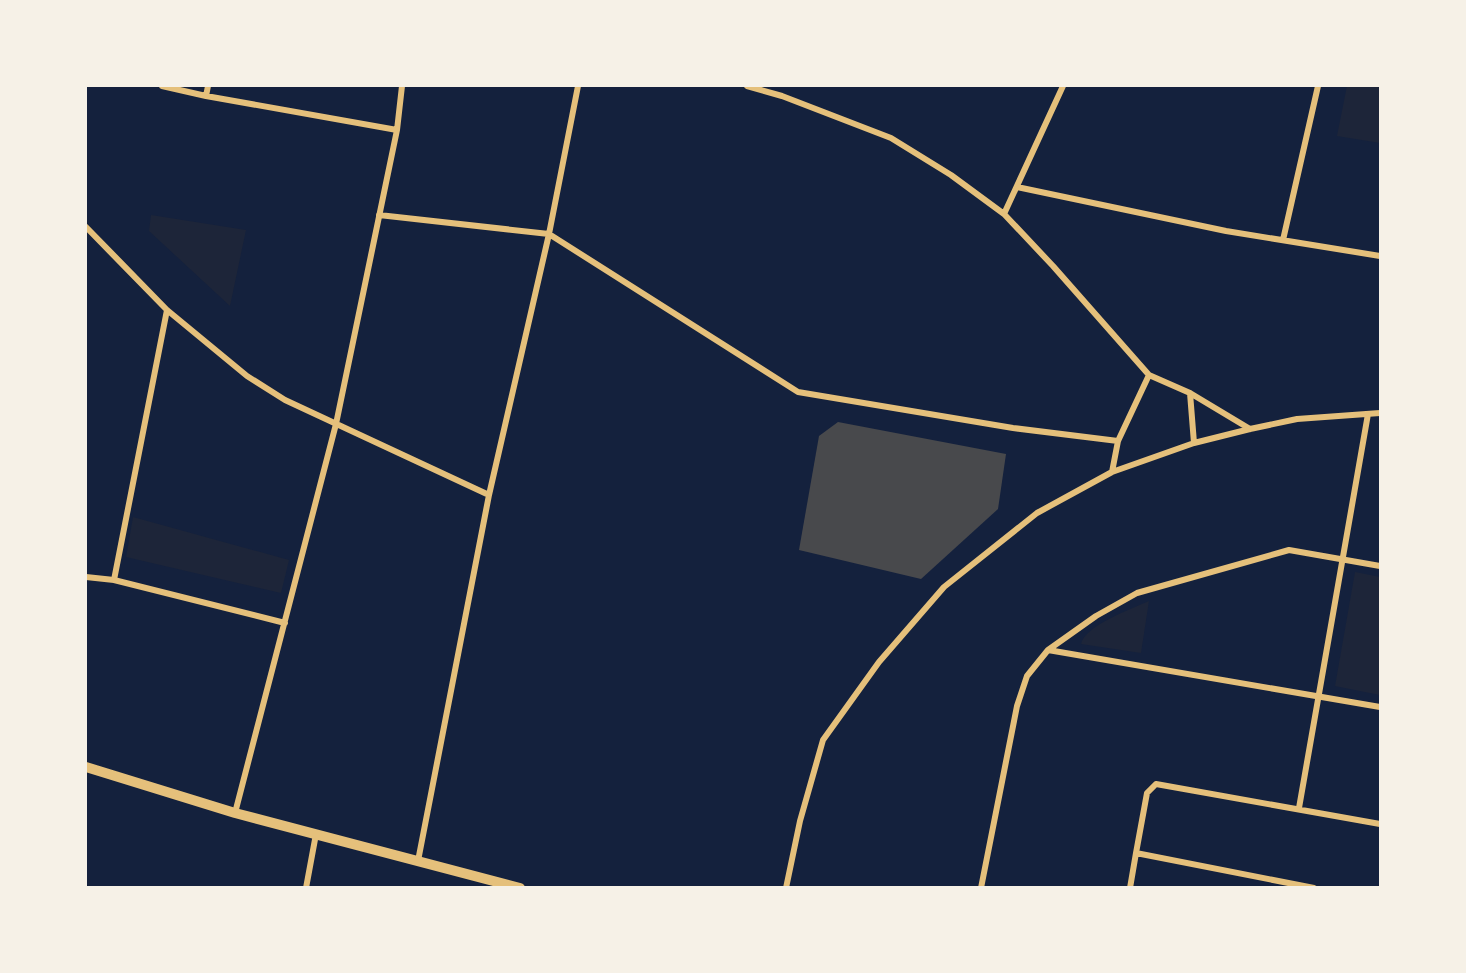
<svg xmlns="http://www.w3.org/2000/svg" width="1466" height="973" font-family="'Titillium Web',sans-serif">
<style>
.green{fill:#1d2539}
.building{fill:#48494c}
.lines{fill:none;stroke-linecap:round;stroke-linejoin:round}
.minor{stroke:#e5c07b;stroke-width:6}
.tertiary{stroke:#e5c07b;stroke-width:10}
</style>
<rect width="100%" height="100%" fill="#14213d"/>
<path class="green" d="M 1347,86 L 1380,86 L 1380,143 L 1337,136 Z
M 151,215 L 246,230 L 230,306 L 149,231 Z
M 133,517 L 289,560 L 281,593 L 126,557 Z
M 1355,572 L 1380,577 L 1380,695 L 1335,686 Z
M 1149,601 L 1141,653 L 1081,644 C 1085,625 1132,609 1149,601 Z"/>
<path class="building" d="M 838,422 L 1006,454 L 998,509 L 921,579 L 799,550 L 819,436 Z"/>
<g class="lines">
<path class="minor" d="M 162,86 L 206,96 L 397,130
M 747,86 L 782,96 L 891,138 L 951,175 L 1004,214 L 1053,266 L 1149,375 L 1190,393 L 1250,429
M 206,96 L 208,86
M 1017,187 L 1226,231 L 1380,256
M 1004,214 L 1063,86
M 379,215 L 549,234 L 798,392 L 1013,428 L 1118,441
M 86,227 L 167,310 L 247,376 L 285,400 L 489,495
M 1283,240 L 1318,86
M 1190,393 L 1194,443
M 1112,472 L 1118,441 L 1149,375
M 86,577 L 114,580 L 285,623
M 114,580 L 167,310
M 1048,650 L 1380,707
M 1299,808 L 1368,414
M 235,813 L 336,424 L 397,130 L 402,86
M 1136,853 L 1147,793 L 1156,784 L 1380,824
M 418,861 L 489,495 L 549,234 L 578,86
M 306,888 L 316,834
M 786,888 L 800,821 L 823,740 L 879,662 L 944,587 L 1037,513 L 1112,472 L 1194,443 L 1250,429 L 1297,419 L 1380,413
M 981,888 L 1017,706 L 1027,676 L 1048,650 L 1096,616 L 1137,593 L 1289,550 L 1380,566
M 1130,888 L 1136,853 L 1314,888"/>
<path class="tertiary" d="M 86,767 L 235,813 L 520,888"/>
</g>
<rect width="1466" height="973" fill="none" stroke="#f6f1e7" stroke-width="174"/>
</svg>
